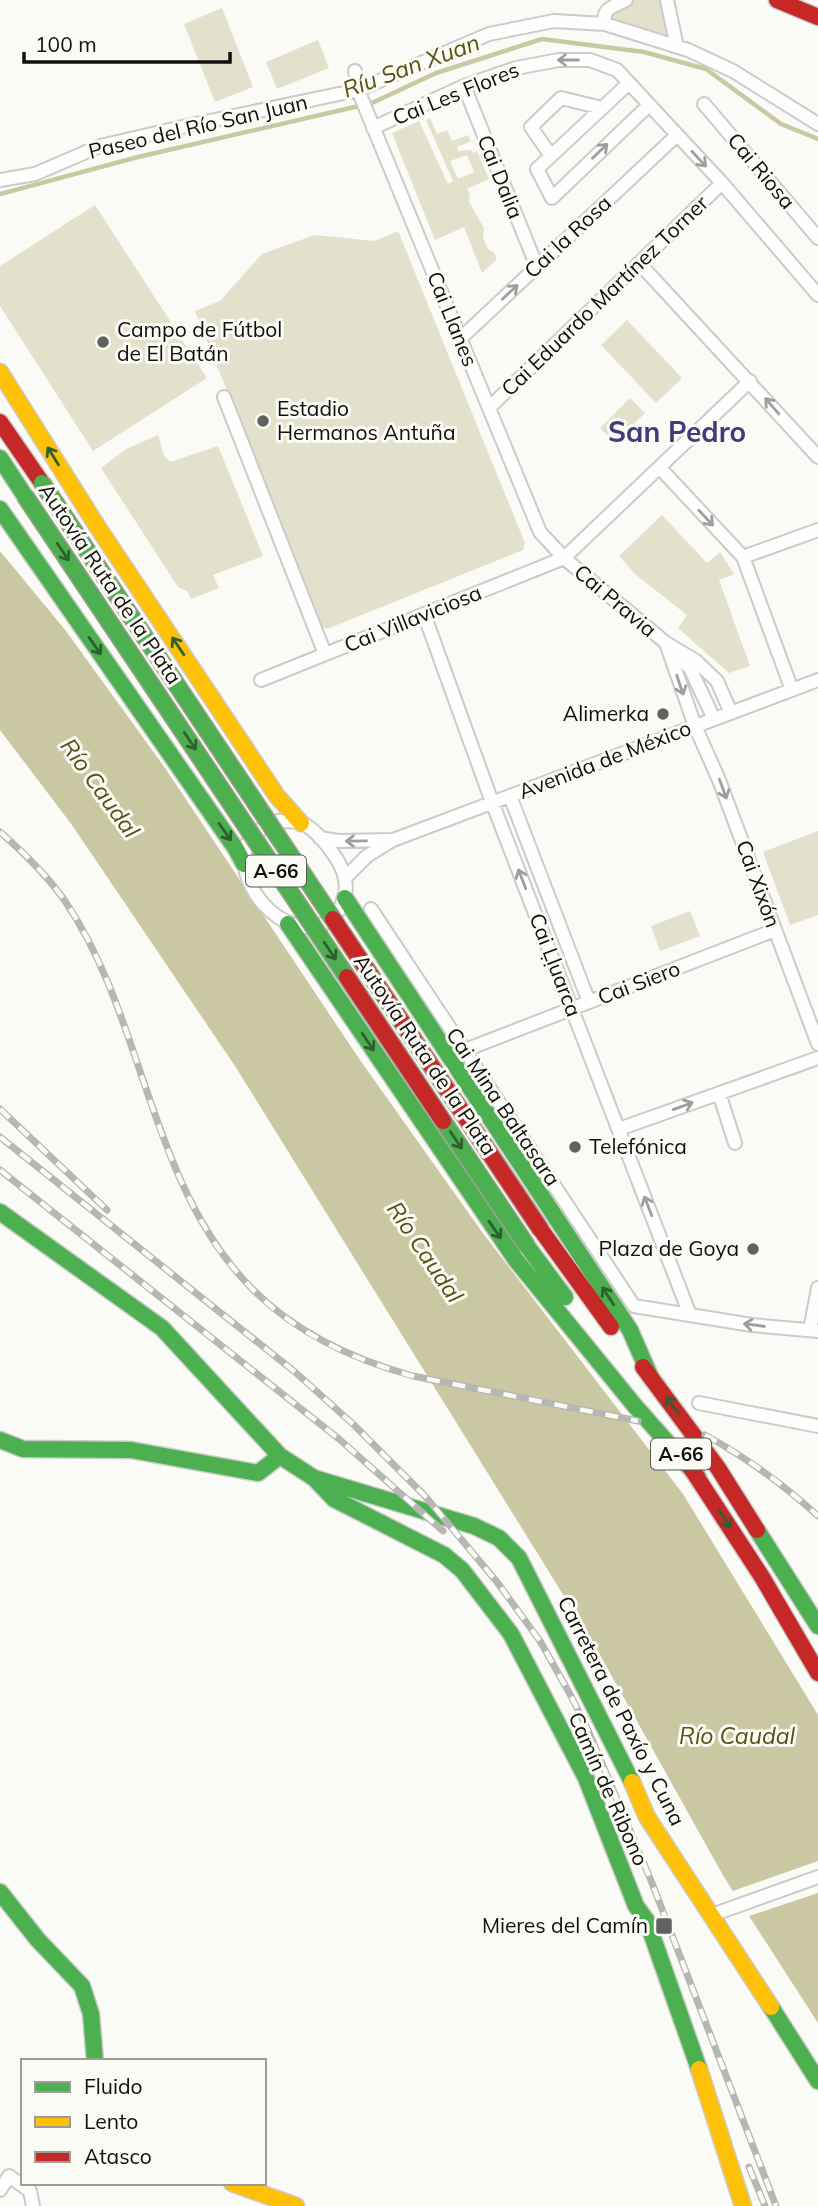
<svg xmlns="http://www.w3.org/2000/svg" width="818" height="2206" font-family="Mulish,sans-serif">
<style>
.green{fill:#e3e1cc;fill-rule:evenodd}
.water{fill:#cac8a2}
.pier{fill:#fafaf6}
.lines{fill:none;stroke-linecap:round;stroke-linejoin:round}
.stream{stroke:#cac8a2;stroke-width:4.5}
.street-casing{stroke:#cbcbc8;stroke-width:16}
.fast-casing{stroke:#cbcbc8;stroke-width:19}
.slow-casing{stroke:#cbcbc8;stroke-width:19}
.jam-casing{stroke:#cbcbc8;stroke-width:19}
.street{stroke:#fefefe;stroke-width:12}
.fast{stroke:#4caf50;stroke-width:16}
.slow{stroke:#ffc107;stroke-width:16}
.jam{stroke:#c62828;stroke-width:16}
.rail-casing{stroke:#b6b6b5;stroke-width:7}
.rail{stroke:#fbfbf5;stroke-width:4.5;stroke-dasharray:13;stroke-linecap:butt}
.fast-bridge-casing{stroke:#a1a091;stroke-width:19;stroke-linecap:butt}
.jam-bridge-casing{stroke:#a1a091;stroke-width:19;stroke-linecap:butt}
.fast-bridge{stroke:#4caf50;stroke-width:16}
.jam-bridge{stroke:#c62828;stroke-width:16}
.oneway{stroke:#9f9e9e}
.oneway2{stroke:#2e5f2e}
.poi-dot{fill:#62615f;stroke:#fbfbf5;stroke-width:2.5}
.labels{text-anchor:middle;stroke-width:6;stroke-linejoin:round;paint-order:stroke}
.shield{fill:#fbfbf5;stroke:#565653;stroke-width:2}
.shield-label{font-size:19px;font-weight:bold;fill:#100f0d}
.street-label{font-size:21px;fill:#100f0d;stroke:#fbfbf5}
.poi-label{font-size:21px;fill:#100f0d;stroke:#fbfbf5;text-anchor:start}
.water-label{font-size:23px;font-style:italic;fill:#565012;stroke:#fbfbf5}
.district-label{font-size:28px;font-weight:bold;fill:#403c79;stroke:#fbfbf5}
</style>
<rect width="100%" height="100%" fill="#fafaf6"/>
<path class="green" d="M 632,0 L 661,0 L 669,37 L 611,22 L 609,14 Z
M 222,8 L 253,87 L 215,102 L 184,24 Z
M 318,40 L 329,68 L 277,89 L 266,62 Z
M 430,118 L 437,134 L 447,130 L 452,141 L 468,135 L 471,141 L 457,147 L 458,151 L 471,150 L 473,153 L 477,151 L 489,179 L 467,189 L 470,194 L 469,202 L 484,228 L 483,237 L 488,249 L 494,253 L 497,259 L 482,273 L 464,227 L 435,240 L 392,133 L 419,121 L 448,184 L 453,181 L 426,120 ZM 467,155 L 474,172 L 458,179 L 450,161 Z
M 95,205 L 207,378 L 93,451 L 0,306 L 0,266 Z
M 398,231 L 525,543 L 523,550 L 327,629 L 321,626 L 195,311 L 220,301 L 262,254 L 315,235 L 375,241 Z
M 627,320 L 682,378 L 656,403 L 601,345 Z
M 630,398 L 645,413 L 615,443 L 600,428 Z
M 158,435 L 164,455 L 170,462 L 218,446 L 263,556 L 213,575 L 219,588 L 191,599 L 187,591 L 178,587 L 101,468 L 126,449 Z
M 662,515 L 707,563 L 720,552 L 734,574 L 719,580 L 750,666 L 729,673 L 678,628 L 687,615 L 635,574 L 619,556 Z
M 818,831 L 818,915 L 790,925 L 763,852 Z
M 690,911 L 700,936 L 660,951 L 651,926 Z"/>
<path class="water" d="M 0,551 L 66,631 L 165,768 L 360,1060 L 482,1232 L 683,1494 L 818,1715 L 818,2023 L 724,1877 L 595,1646 L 235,1066 L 72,825 L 0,730 Z"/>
<path class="pier" d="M 818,1861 L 818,1893 L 746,1917 L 730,1892 Z"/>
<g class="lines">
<path class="stream" d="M 0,194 L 138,157 L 372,103 L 436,73 L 542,39 L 644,52 L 706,69 L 781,124 L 818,139"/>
<defs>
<path id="street" d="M 667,0 L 677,47
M 605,24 C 601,9 614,6 626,0
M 355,71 L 358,90 L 540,532 L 564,558 L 666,643 L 696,661 L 717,681 L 731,713
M 629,83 L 537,169 L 552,198 L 649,105
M 464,86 L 537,267
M 704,104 L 818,238
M 373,128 L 464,86 L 516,68 L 559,60 L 590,60 L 617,70 L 722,183 L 818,295
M 551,156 L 531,127 L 561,98 L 602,108
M 0,180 L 35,174 L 100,146 L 191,125 L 358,90 L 489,34 L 554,21 L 605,24 L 688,50 L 733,71 L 818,124
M 639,263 L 818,457
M 460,339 L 677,135
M 224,397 L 325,654
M 489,408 L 722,183
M 660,468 L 743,557 L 792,690
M 743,557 L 818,530
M 424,614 L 492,802 L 690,1315
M 666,643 L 695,726 L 719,780 L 818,1044
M 678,656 L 690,668 L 714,719
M 261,680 L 564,558 L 750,381
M 510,796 L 589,1002
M 278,821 C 285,821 293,821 299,822 C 316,827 343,862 345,880 C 347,889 345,898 341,906 C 337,915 332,920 323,924 C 282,941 230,881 248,842 C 253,832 268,825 278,821 Z
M 320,838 L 338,841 L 392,840
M 345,878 L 367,856 L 393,840 L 818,680
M 371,909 L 634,1306 L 752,1325 L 818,1331
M 465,1050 L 775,930
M 719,1093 L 735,1143
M 619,1129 L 818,1058
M 810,1330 L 818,1288
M 699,1403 L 818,1426
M 712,1915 L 818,1877
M 0,2190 L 9,2176 L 30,2191 L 33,2206"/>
<path id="fast" d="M 0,458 L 25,496
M 0,509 L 236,849 L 244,864
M 345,898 L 630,1330 L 651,1378
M 288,924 L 516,1260 L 635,1406 L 698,1477
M 0,1212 L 162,1328 L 280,1456 L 314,1478 L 474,1526 L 499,1538 L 519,1558 L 632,1782
M 527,1246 L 565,1297
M 0,1440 L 23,1449 L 131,1450 L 258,1473 L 280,1456
M 314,1478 L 334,1499 L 444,1555 L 462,1570 L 511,1634 L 586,1778 L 636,1906 L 647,1921 L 699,2069
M 757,1530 L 818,1626
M 0,1892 L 38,1940 L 82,1986 L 91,2014 L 95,2061
M 771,2007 L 818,2081"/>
<path id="slow" d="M 0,372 L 97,526 L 277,796 L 301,823
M 632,1782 L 647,1817 L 771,2007
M 699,2069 L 743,2206
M 232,2183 L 296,2206"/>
<path id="jam" d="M 777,0 L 818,17
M 0,422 L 42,483
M 541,1230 L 611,1327
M 643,1367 L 718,1468 L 757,1530
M 689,1465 L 762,1577 L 818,1673"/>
</defs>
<use href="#street" class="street-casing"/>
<use href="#fast" class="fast-casing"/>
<use href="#slow" class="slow-casing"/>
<use href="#jam" class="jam-casing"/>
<use href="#street" class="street"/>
<use href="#fast" class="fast"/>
<use href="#slow" class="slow"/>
<use href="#jam" class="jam"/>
<defs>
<path id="rail" d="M 0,832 C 24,853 47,875 65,901 C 143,1016 148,1173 242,1278 C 287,1329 348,1358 413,1376 L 638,1421
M 0,1109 L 107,1210
M 0,1137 L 295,1372 L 354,1425 L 425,1496 L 497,1582 L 540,1641 L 571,1696 L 588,1730 L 652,1883 L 776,2206
M 0,1170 L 339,1439 L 443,1531
M 705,1435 C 747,1458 783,1484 818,1516
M 749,2167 L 765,2206"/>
</defs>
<use href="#rail" class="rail-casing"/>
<use href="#rail" class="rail"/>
<defs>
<path id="fast-bridge" d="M 42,483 L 333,919
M 25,496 L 347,977
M 443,1121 L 527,1246"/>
<path id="jam-bridge" d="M 333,919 L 541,1230
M 347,977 L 443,1121"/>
</defs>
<use href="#fast-bridge" class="fast-bridge-casing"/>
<use href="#jam-bridge" class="jam-bridge-casing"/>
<use href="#fast-bridge" class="fast-bridge"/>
<use href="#jam-bridge" class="jam-bridge"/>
</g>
<defs><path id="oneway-shaft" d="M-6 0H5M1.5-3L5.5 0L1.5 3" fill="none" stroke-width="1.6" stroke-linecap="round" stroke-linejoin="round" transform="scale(1.75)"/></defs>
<g class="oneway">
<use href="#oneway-shaft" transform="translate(568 60) rotate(180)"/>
<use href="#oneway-shaft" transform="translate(600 151) rotate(-44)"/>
<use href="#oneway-shaft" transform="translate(699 159) rotate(47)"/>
<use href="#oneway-shaft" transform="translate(510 292) rotate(-43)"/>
<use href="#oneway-shaft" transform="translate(772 406) rotate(-131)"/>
<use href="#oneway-shaft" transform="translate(706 518) rotate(47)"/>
<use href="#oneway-shaft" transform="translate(680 685) rotate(71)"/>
<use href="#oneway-shaft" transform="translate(723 789) rotate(70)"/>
<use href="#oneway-shaft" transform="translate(356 841) rotate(179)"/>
<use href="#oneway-shaft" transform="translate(522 879) rotate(-111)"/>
<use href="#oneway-shaft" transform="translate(683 1106) rotate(-20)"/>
<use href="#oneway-shaft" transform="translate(648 1206) rotate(-111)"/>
<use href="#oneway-shaft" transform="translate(754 1325) rotate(-173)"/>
</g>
<g class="oneway2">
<use href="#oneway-shaft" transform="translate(53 456) rotate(-122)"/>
<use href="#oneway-shaft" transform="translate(63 552) rotate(56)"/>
<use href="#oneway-shaft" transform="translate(95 646) rotate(55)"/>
<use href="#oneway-shaft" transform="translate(178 646) rotate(-124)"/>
<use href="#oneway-shaft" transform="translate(190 741) rotate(56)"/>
<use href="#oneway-shaft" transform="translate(225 832) rotate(55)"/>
<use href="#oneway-shaft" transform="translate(330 951) rotate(56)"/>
<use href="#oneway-shaft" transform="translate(368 1042) rotate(56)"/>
<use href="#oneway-shaft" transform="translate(456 1140) rotate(56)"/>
<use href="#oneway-shaft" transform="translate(495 1230) rotate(55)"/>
<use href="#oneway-shaft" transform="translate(608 1296) rotate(-123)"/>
<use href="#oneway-shaft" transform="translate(672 1405) rotate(-126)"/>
<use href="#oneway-shaft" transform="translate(725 1519) rotate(57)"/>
</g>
<g class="poi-dot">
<circle cx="103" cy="342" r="7"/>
<circle cx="263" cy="421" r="7"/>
<circle cx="663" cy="714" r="7"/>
<circle cx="575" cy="1147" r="7"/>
<circle cx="753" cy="1249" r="7"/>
<rect x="655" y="1917" width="18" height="18" rx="3.5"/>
</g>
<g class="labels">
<g class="shield">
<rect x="246" y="855.5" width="60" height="31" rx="5"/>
<rect x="651" y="1438.5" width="60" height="31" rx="5"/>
</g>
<g class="shield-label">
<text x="276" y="878">A-66</text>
<text x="681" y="1461">A-66</text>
</g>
<g class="street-label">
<text transform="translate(456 94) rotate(-22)" y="7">Cai Les Flores</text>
<text transform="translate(198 127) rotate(-13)" y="7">Paseo del Río San Juan</text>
<text transform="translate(761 171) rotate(50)" y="7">Cai Riosa</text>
<text transform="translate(500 177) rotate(68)" y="7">Cai Dalia</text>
<text transform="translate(568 237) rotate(-43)" y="7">Cai la Rosa</text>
<text transform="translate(605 296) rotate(-44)" y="7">Cai Eduardo Martínez Torner</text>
<text transform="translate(452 319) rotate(68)" y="7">Cai Llanes</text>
<text transform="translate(110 584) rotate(56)" y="7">Autovía Ruta de la Plata</text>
<text transform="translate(615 601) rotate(40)" y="7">Cai Pravia</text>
<text transform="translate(413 619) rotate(-22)" y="7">Cai Villaviciosa</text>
<text transform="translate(605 760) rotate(-21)" y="7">Avenida de México</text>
<text transform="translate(758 884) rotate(70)" y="7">Cai Xixón</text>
<text transform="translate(555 965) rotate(69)" y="7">Cai Ḷḷuarca</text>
<text transform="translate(639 983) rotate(-21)" y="7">Cai Siero</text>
<text transform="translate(425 1055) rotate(56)" y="7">Autovía Ruta de la Plata</text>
<text transform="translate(503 1107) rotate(56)" y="7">Cai Mina Baltasara</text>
<text transform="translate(621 1711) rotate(63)" y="7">Carretera de Paxío y Cuna</text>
<text transform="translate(608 1789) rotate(66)" y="7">Camín de Ribono</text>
</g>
<g class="poi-label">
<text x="117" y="337">Campo de Fútbol<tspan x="117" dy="24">de El Batán</tspan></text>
<text x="277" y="416">Estadio<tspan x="277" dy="24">Hermanos Antuña</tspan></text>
<text x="649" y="721" text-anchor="end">Alimerka</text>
<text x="589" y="1154">Telefónica</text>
<text x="739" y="1256" text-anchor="end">Plaza de Goya</text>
<text x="648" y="1933" text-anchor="end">Mieres del Camín</text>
</g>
<g class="water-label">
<text transform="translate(411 66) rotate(-20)" y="8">Ríu San Xuan</text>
<text transform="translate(100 788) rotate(54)" y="8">Río Caudal</text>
<text transform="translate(425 1252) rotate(56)" y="8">Río Caudal</text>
<text x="737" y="1744">Río Caudal</text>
</g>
<g class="district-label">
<text x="677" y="442">San Pedro</text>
</g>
</g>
<rect x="21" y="2059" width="245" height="126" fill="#fbfbf5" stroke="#9d9d98" stroke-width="2"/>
<rect x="35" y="2082" width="35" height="10" fill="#4caf50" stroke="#9d9d98" stroke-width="2"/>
<text x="84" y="2094" font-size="21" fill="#100f0d">Fluido</text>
<rect x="35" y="2117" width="35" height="10" fill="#ffc107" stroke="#9d9d98" stroke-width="2"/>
<text x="84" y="2129" font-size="21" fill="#100f0d">Lento</text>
<rect x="35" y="2152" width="35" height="10" fill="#c62828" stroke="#9d9d98" stroke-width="2"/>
<text x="84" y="2164" font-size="21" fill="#100f0d">Atasco</text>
<path d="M24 52v10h206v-10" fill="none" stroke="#100f0d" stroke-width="3.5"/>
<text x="35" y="52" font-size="21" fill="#100f0d" stroke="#fbfbf5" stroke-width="5" paint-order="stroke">100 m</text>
</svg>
